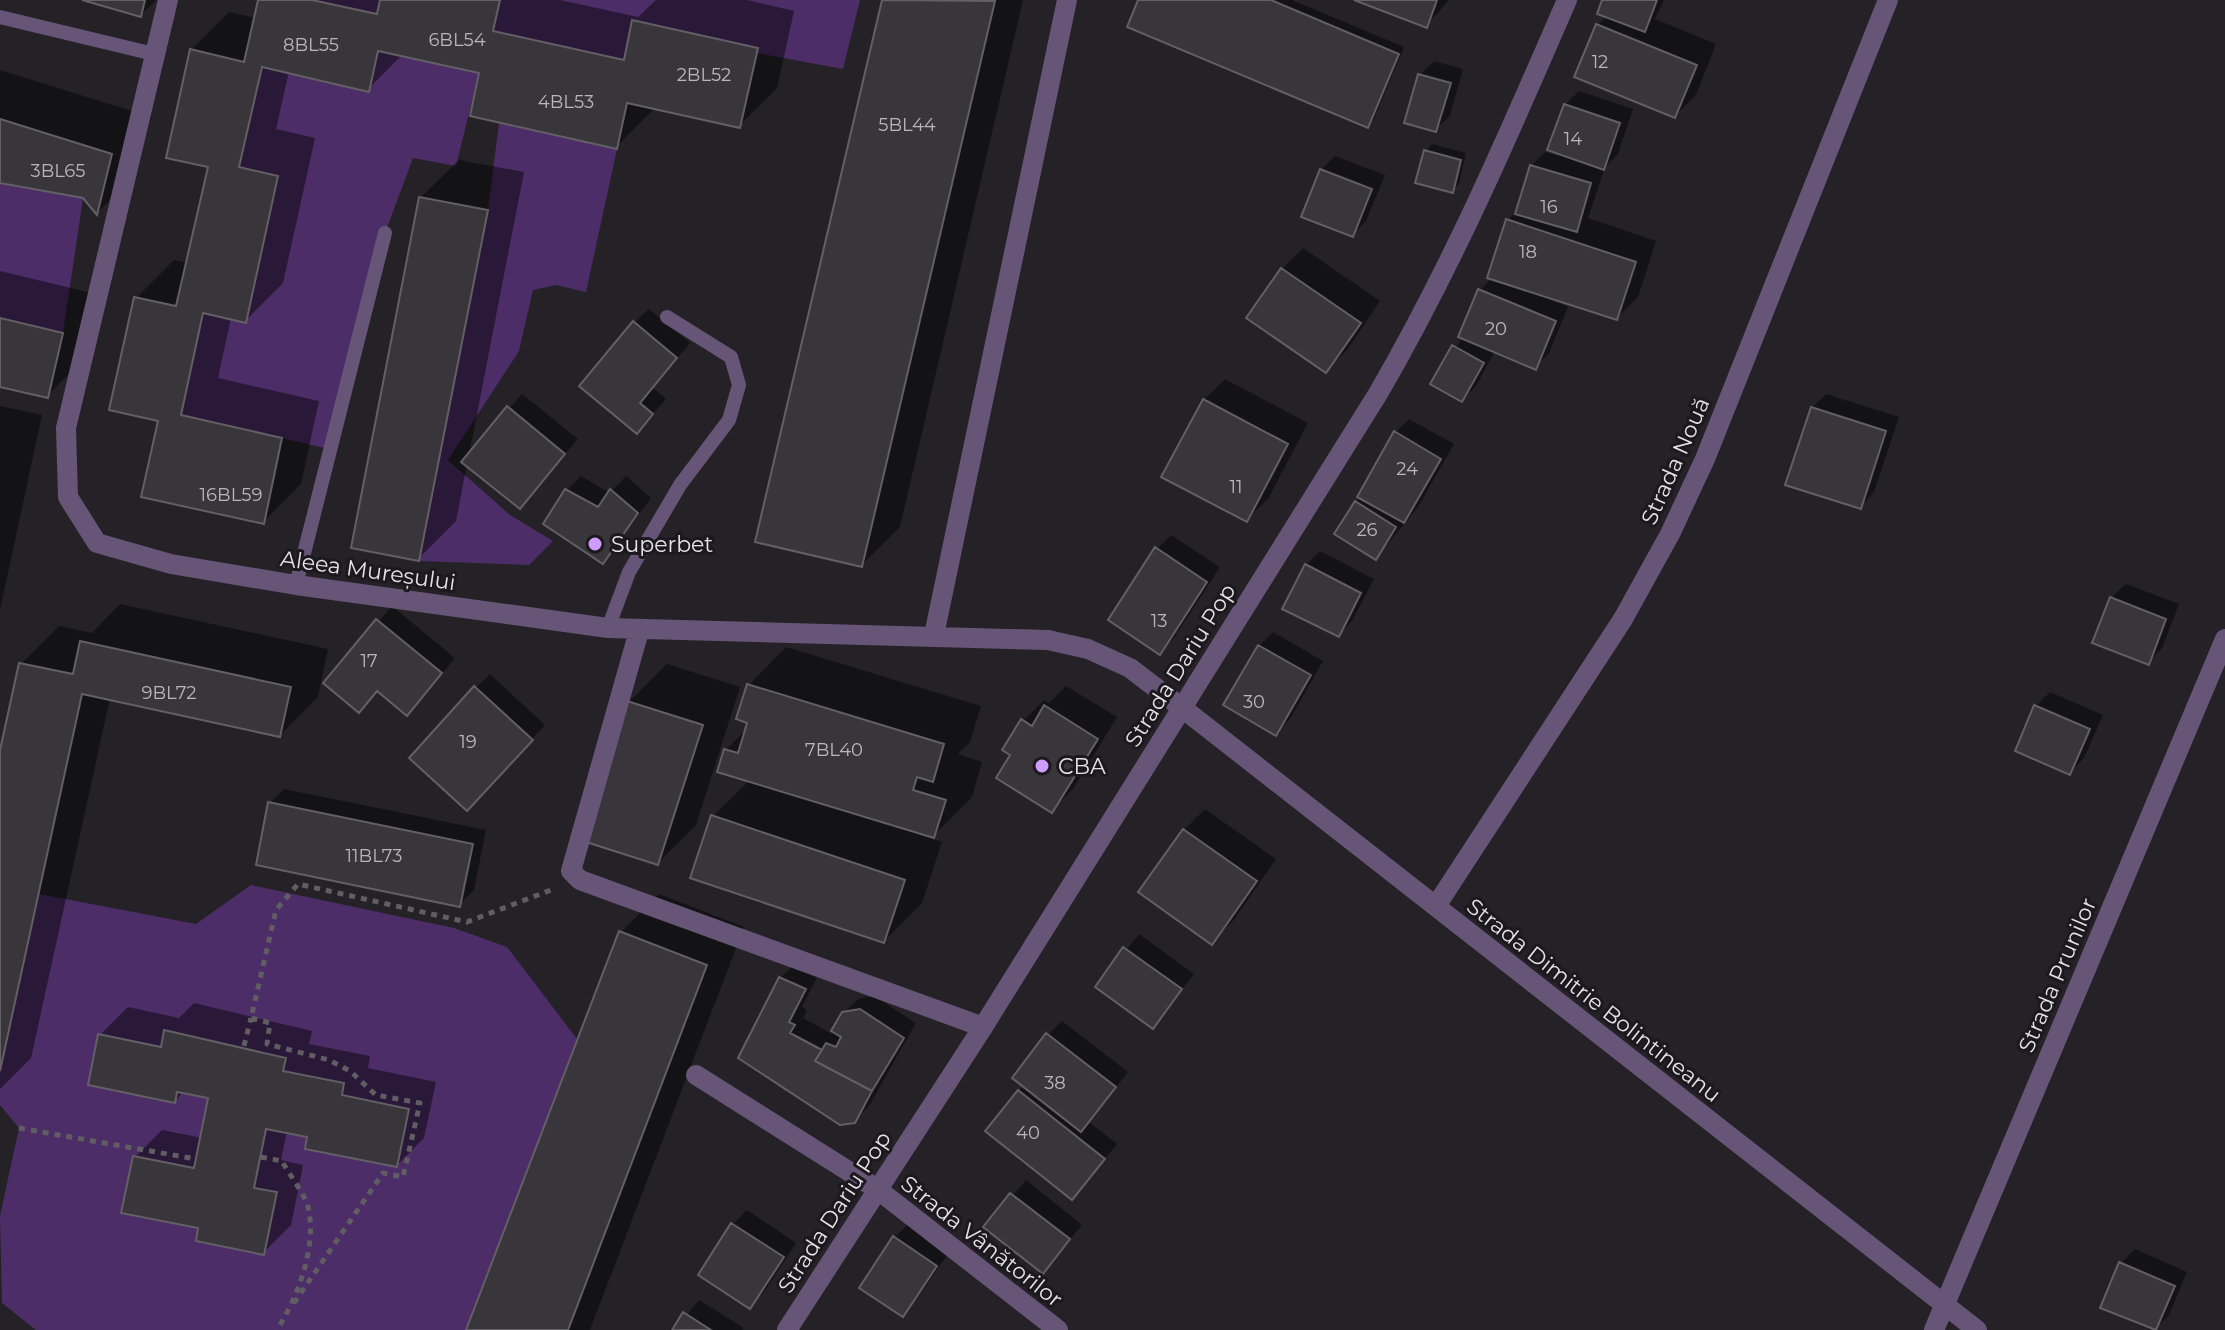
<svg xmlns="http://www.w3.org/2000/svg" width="2225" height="1330" font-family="Montserrat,sans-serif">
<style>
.green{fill:#4d2d67}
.shadow{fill:#0007}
.building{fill:#38353b;stroke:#625f65;stroke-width:2}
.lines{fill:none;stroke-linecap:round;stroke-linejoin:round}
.path{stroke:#605e63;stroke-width:5;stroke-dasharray:6 6;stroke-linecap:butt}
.service{stroke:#657;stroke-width:14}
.minor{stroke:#657;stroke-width:20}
.tertiary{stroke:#657;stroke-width:20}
.poi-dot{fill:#d09dff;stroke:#1b181e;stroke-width:3}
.labels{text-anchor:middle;stroke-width:6;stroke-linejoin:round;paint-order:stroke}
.number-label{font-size:18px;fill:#b9b7bb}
.street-label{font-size:22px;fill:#e4e2e6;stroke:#1b181e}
.poi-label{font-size:22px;fill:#e4e2e6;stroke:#1b181e;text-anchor:start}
</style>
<rect width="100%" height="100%" fill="#242227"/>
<path class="green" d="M 312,0 L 380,0 L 377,14 Z
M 500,0 L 860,0 L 843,69 L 756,53 L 632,21 L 624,60 L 493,31 Z
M 378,51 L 479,73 L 456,166 L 413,158 L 385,233 L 329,449 L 181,415 L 203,313 L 246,323 L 278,177 L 239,167 L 262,67 L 368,91 Z
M 499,123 L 617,149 L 586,292 L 556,285 L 533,290 L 519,351 L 448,460 L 510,515 L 553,541 L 529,565 L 419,561 L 488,210 Z
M 0,183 L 83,198 L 63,333 L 0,318 Z
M 251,885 L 454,928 L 507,947 L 577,1039 L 466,1330 L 36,1330 L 2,1303 L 0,1216 L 19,1128 L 0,1105 L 0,1071 L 39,894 L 196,924 Z"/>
<path class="shadow" d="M 89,0 L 156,0 L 141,15 Z
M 260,0 L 560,0 L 638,17 L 656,0 L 747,0 L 794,11 L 777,88 L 739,126 L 654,109 L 616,147 L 482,72 L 403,54 L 368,89 L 289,71 L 276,129 L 315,138 L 283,283 L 245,321 L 231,318 L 218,378 L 319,401 L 301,484 L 263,522 L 161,420 L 136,298 L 174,260 L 188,263 L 210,165 L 191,50 L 229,12 L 256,18 Z
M 884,0 L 1023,0 L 900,527 L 862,565 L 757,540 Z
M 1141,0 L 1292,0 L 1404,47 L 1374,119 L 1368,126 Z
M 1359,0 L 1449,0 L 1426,26 Z
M 1604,0 L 1664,0 L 1655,19 L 1716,44 L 1696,95 L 1675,116 L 1598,25 L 1607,16 Z
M 1434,61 L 1463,69 L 1450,116 L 1435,130 L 1420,75 Z
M 0,70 L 148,116 L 135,175 L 98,212 L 84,197 L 0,181 Z
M 1579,91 L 1633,109 L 1618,154 L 1605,167 L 1588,218 L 1656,241 L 1638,297 L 1617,318 L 1554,298 L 1553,301 L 1568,307 L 1549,353 L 1535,367 L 1495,351 L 1476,386 L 1462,400 L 1433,383 L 1463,337 L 1480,290 L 1492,278 L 1508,220 L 1519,209 L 1531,166 L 1545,152 L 1559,156 L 1565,105 Z
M 1432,144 L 1466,153 L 1459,184 L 1452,190 L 1426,151 Z
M 1335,156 L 1385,175 L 1366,221 L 1352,235 L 1321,170 Z
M 459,160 L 524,172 L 469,455 L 522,394 L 578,439 L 519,507 L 467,464 L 456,521 L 418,559 L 420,198 Z
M 1303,248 L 1380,301 L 1347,350 L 1326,371 L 1282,269 Z
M 0,271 L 100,295 L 85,358 L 47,396 L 0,385 Z
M 649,309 L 690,343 L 653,388 L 666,399 L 637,432 L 635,322 Z
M 1225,379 L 1308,423 L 1268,499 L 1246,520 L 1204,400 Z
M 1826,394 L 1899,417 L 1874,492 L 1860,507 L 1812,408 Z
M 0,406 L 42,415 L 0,610 Z
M 1409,419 L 1454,444 L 1418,507 L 1376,558 L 1356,502 L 1395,433 Z
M 581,476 L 610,493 L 626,476 L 651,498 L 603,561 L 546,524 L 567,490 Z
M 1171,535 L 1220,567 L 1174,638 L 1160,652 L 1157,549 Z
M 1320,551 L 1374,579 L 1352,621 L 1338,635 L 1306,565 Z
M 2126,584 L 2179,604 L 2162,648 L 2148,662 L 2111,598 Z
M 120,604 L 328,649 L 318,697 L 280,735 L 110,698 L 31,1058 L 0,1089 L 0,760 L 21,664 L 59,626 L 92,633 Z
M 392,606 L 455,658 L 421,699 L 378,690 L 359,710 L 326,683 Z
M 1273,632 L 1323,661 L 1290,719 L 1276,733 L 1259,646 Z
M 786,647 L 981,706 L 970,742 L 958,754 L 982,762 L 972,797 L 934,835 L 925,833 L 924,836 L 942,842 L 922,903 L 884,941 L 713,816 L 750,780 L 726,750 L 747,728 L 749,685 Z
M 667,664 L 740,687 L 696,825 L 658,863 L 629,702 Z
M 490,674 L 545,725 L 481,795 L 476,688 Z
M 1066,686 L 1117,717 L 1073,789 L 1052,810 L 1023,721 L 1044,700 L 1049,703 Z
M 2050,692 L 2103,715 L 2084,758 L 2070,772 L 2036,706 Z
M 284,789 L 486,830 L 474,890 L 459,905 L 270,803 Z
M 1205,809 L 1276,859 L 1233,921 L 1212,942 L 1141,892 L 1184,830 Z
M 659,894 L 744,927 L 590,1330 L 469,1330 L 621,932 Z
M 1139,934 L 1194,974 L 1152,1026 L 1098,987 Z
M 795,964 L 818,975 L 802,1007 L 807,1010 L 803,1018 L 832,1034 L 844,1013 L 858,999 L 874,996 L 916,1023 L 869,1106 L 854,1121 L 741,1057 L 780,978 Z
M 194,1003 L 312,1031 L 309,1044 L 370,1056 L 368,1068 L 436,1082 L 424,1138 L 397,1165 L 287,1131 L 281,1160 L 303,1165 L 291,1225 L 263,1253 L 200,1227 L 135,1157 L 162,1130 L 202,1138 L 211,1096 L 184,1091 L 175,1101 L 100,1035 L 128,1007 L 179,1018 Z
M 1062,1021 L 1128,1072 L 1089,1122 L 1117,1144 L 1072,1198 L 1019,1092 L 1048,1035 Z
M 1026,1180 L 1082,1225 L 1043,1272 L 986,1227 Z
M 747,1210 L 796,1243 L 764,1292 L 750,1306 L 733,1224 Z
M 909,1223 L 950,1251 L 916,1300 L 902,1314 L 861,1287 L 895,1237 Z
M 2135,1249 L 2187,1272 L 2169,1315 L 2155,1329 L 2121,1263 Z
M 699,1300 L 744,1328 L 742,1330 L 675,1330 Z"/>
<path class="building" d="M 82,0 L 145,0 L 141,17 Z
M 258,0 L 312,0 L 377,14 L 380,0 L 500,0 L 493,31 L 624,60 L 632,20 L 758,48 L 740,128 L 627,103 L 617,149 L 470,116 L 479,73 L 378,51 L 369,92 L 262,67 L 239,167 L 278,176 L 246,323 L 203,313 L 181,415 L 282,438 L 264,524 L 141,497 L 158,421 L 109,410 L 134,297 L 176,306 L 208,167 L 166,158 L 190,49 L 244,62 Z
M 882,0 L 995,1 L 862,567 L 755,542 Z
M 1138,0 L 1271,0 L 1399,54 L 1368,128 L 1127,27 Z
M 1354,0 L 1437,0 L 1427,28 Z
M 1602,0 L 1657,0 L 1645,32 L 1597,14 Z
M 1596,24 L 1697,65 L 1675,118 L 1574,77 Z
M 1418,74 L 1451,83 L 1436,132 L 1404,123 Z
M 1564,104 L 1620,123 L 1604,170 L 1547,150 Z
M 0,119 L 112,154 L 97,215 L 83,198 L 0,183 Z
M 1424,150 L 1461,160 L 1453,193 L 1415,183 Z
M 1530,165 L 1591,183 L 1577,232 L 1515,214 Z
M 1320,169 L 1372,189 L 1353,237 L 1301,217 Z
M 419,197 L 488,210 L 419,561 L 351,548 Z
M 1506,219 L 1636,262 L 1617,320 L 1487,278 Z
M 1281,268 L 1361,323 L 1326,373 L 1246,318 Z
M 1478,289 L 1556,321 L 1536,370 L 1458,337 Z
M 0,318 L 63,333 L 48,398 L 0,387 Z
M 633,321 L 677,358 L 640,403 L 653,414 L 637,434 L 579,386 Z
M 1452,345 L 1484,363 L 1462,402 L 1430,384 Z
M 1203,399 L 1288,444 L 1247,522 L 1161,477 Z
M 507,406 L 565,454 L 520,509 L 461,462 Z
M 1811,407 L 1886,431 L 1861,509 L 1785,485 Z
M 1394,431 L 1441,459 L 1404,523 L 1357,497 Z
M 565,489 L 598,507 L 610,489 L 638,513 L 603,564 L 543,524 Z
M 1355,501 L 1396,527 L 1376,560 L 1334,534 Z
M 1155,547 L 1207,582 L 1160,655 L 1108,620 Z
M 1305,564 L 1361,593 L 1339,637 L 1282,609 Z
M 2110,597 L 2166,619 L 2149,665 L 2092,643 Z
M 376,619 L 442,673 L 407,716 L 377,691 L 359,713 L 323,683 Z
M 80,641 L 291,687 L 280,737 L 82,694 L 0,1071 L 0,750 L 19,663 L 73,674 Z
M 1258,645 L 1311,675 L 1276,736 L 1223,705 Z
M 747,684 L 944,744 L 933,782 L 917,777 L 913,790 L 946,800 L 934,838 L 717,772 L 724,749 L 738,753 L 747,723 L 736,719 Z
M 474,686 L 533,740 L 467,811 L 409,758 Z
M 627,701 L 703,725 L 658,865 L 583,841 Z
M 1044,705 L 1098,739 L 1052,813 L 996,778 L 1010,755 L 1002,750 L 1021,719 L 1032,726 Z
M 2034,705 L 2090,729 L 2070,775 L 2015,751 Z
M 268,802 L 473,844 L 460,907 L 256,865 Z
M 711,815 L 905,880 L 884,943 L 690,878 Z
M 1183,829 L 1257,881 L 1212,945 L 1138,892 Z
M 619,931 L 707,965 L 568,1330 L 466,1330 Z
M 1123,947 L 1182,989 L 1153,1029 L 1095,987 Z
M 779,977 L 806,989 L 789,1022 L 795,1025 L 790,1033 L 822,1050 L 815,1061 L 872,1091 L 855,1123 L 840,1125 L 738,1058 Z
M 860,1009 L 904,1038 L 872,1091 L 815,1061 L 826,1043 L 836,1047 L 841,1037 L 831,1031 L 842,1012 Z
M 164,1030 L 286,1058 L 283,1071 L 344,1083 L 342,1095 L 409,1109 L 397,1167 L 305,1149 L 307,1137 L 266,1129 L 254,1188 L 277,1192 L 264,1255 L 196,1241 L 198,1228 L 121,1213 L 133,1156 L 194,1168 L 208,1098 L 177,1092 L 175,1103 L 88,1085 L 98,1034 L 161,1047 Z
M 1046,1033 L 1116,1087 L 1081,1132 L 1012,1078 Z
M 1018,1090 L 1105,1159 L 1072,1200 L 985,1131 Z
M 1010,1193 L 1070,1239 L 1043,1274 L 983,1227 Z
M 731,1223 L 784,1257 L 750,1309 L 698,1275 Z
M 893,1236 L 937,1266 L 903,1317 L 859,1288 Z
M 2119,1262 L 2175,1286 L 2156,1330 L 2100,1308 Z
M 683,1312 L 711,1330 L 672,1330 Z"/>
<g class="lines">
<path class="path" d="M 244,1046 L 251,1018
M 19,1128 L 196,1159
M 261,1157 L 282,1161 C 290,1176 306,1195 309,1211 C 316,1250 297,1298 277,1330
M 294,1303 L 383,1173 L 403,1177 L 420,1103 L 376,1095 L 350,1071 L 329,1060 L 267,1044 L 270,1023 L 251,1018 L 276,910 L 298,884 L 467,922 L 551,890"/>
<path class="service" d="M 0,17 L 154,54
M 296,585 L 385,233
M 608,628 L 629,572 L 680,485 L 729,420 L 739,385 L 731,357 L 667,317"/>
<path class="minor" d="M 168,0 L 66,428 L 68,497 L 97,543 L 171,564 L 296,585 L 608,628 L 1048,640 L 1088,649 L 1130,668 L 1181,707 L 1977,1330
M 639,631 L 571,871 L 580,880 L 983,1027
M 934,635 L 1067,0
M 1436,906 L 1623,619 L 1670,534 L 1705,459 L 1888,0
M 696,1075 L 877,1189 L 1058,1330
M 1934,1330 L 2225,639"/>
<path class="tertiary" d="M 787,1330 L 983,1027 L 1379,392 C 1452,266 1509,134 1567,0"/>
</g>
<g class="poi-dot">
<circle cx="595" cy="544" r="8"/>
<circle cx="1042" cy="766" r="8"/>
</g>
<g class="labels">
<g class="number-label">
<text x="457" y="46">6BL54</text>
<text x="311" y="51">8BL55</text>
<text x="1600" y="68">12</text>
<text x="704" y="81">2BL52</text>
<text x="566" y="108">4BL53</text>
<text x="907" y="131">5BL44</text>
<text x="1573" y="145">14</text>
<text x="58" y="177">3BL65</text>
<text x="1549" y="213">16</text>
<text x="1528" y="258">18</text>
<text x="1496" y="335">20</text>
<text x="1407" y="475">24</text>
<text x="1236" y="493">11</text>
<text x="231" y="501">16BL59</text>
<text x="1367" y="536">26</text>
<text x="1159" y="627">13</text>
<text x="369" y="667">17</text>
<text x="169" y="699">9BL72</text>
<text x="1254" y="708">30</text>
<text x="468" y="748">19</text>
<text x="834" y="756">7BL40</text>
<text x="374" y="862">11BL73</text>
<text x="1055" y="1089">38</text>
<text x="1028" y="1139">40</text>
</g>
<g class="street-label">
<text transform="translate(1675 461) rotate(-66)" y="8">Strada Nouă</text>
<text transform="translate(368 570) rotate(8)" y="8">Aleea Mureșului</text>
<text transform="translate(1180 665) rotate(-58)" y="8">Strada Dariu Pop</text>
<text transform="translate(2057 975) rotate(-67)" y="8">Strada Prunilor</text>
<text transform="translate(1594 1000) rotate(38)" y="8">Strada Dimitrie Bolintineanu</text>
<text transform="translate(834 1212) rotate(-57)" y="8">Strada Dariu Pop</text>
<text transform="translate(982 1241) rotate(38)" y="8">Strada Vânătorilor</text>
</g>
<g class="poi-label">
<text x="611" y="552">Superbet</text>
<text x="1058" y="774">CBA</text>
</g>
</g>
</svg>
